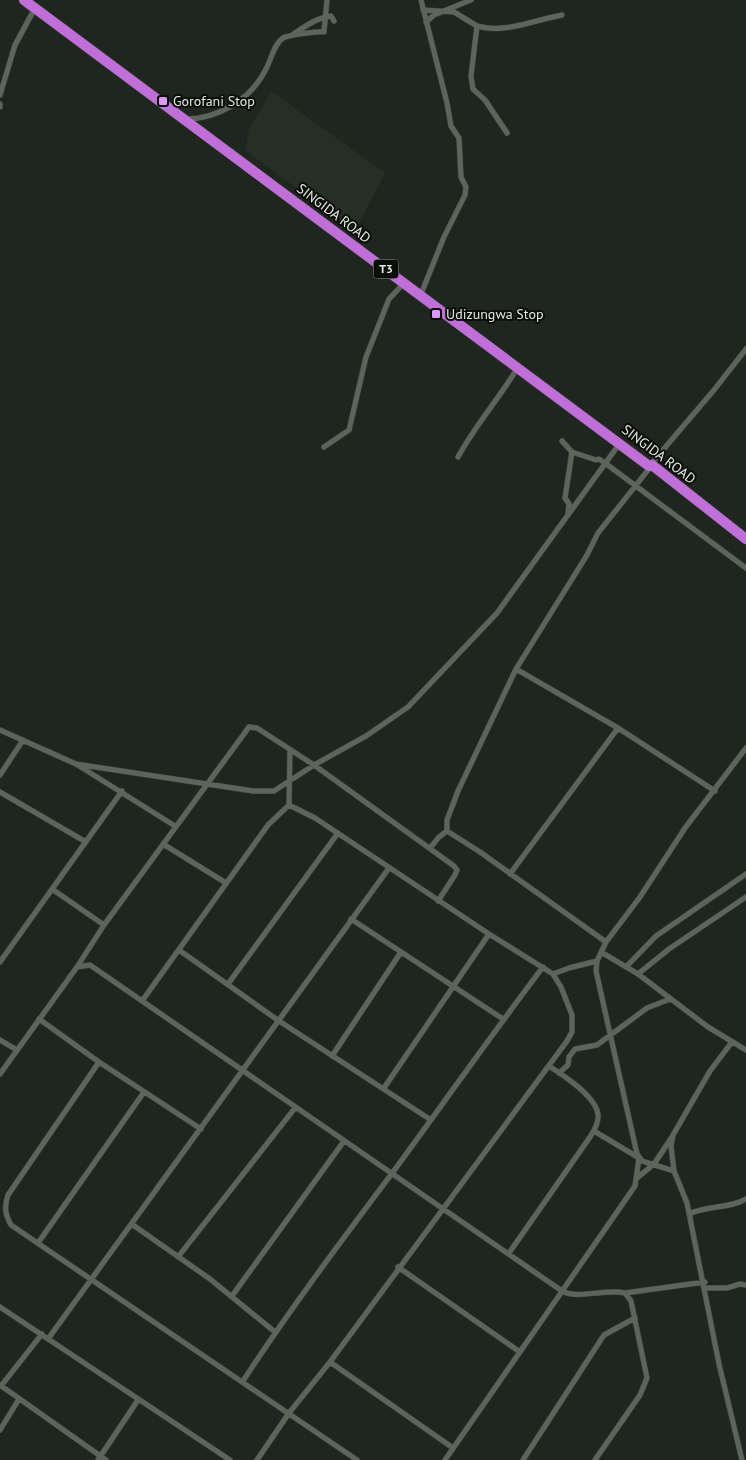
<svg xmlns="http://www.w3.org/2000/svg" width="746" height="1460" font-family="'PT Sans',sans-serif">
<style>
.built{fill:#252f23}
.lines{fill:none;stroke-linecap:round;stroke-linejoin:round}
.street-casing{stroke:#3d423c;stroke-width:6}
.highway-casing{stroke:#3d423c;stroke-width:11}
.street{stroke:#5d645c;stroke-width:5}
.highway{stroke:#c06fd9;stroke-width:10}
.poi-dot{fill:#dd99f3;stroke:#0b0d0b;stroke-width:2}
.labels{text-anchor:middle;stroke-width:4;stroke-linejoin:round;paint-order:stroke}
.shield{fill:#0b0d0b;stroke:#a2a6a2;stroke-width:1}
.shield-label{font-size:12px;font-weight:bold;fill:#e3e7e2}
.poi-label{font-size:14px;fill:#e3e7e2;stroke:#0b0d0b;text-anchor:start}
.street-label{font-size:14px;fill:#e3e7e2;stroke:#0b0d0b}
</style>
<rect width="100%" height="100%" fill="#1f251f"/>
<path class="built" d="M 271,91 L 385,173 L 355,232 L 245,150 L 249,129 Z"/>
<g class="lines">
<defs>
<path id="street" d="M 423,10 L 454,12 L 477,26 L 471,76 L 473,89 L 485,100 L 507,133
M 426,22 L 434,15 L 471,0
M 477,26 C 505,34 534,20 562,15
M 292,35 C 304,27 316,18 331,16 L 334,21
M 0,95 L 15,45 L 35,8
M 0,104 L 0,107
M 186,119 C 219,119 252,98 266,69 C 271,60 274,44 283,38 C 288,35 318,31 324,32 L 327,0
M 421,294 L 444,237 L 465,195 L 466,187 L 461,177 L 459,138 L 451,126 L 447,103 L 421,0
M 562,441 L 572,452 L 565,498 L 569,504 L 568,514
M 324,447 L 349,430 L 366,357 L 389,299 L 404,283
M 572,452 L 596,460 L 599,459 L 605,463 L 746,568
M 458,457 C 476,424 499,399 518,367
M 651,464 L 714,390 L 746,349
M 516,669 L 618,728 L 715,791
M 0,730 L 76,764 L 175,826
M 76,764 L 253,791 L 274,791 L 314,765 L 366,736 L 408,707 L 497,613 L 620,443
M 0,775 L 23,740
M 0,792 L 86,842
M 289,805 L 290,750
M 163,844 L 226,883
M 430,848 L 439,837 L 447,831
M 510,874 L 618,728
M 52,889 L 104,925
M 351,919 L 503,1019
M 606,942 L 480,852 L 447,831 L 447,820 L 458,791 L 516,669 L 587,555 L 598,533 L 652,465
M 179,950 L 279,1021 L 431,1120
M 601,952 L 638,974 L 708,1027 L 746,1050
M 0,962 L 122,791
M 77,967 L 104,925 L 249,727 L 257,728 L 314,765 L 454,866 L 457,870 L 455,875 L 438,901
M 626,967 L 656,936 L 746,874
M 553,974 L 569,968 L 597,961
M 638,974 L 669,949 L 746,897
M 228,984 L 338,833
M 142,1001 L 268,825 L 289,805 L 315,818 L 489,934 L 553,974 L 561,987 L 572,1015 L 572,1032 L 567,1041 L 330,1362 L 289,1413 L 257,1460
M 39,1019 L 99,1062 L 201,1129
M 0,1040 L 17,1050
M 332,1056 L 401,952
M 99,1062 L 8,1195 C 4,1207 5,1214 11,1225 L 357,1460
M 559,1073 L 568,1065 L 569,1057 L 575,1049 L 597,1045 L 647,1008 L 670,999
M 0,1074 L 77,967 L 90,965 L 562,1291 C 577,1300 606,1288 625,1293 L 631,1301 L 647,1378 L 640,1395 L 595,1460
M 384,1088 L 489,934
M 674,1171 L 671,1146 L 673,1135 L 710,1071 L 732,1042
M 637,1178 L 654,1164 L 672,1137
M 689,1214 C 708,1205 729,1209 746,1199
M 133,1225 L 210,1279 L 275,1332
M 38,1243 L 144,1092
M 509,1253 L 590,1137 C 594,1131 599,1123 598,1115 C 597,1097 563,1075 549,1066
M 178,1257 L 295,1108
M 398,1267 L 520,1352
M 705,1288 L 727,1288 L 740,1284 L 746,1285
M 625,1293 L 705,1282
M 232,1296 L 344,1141
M 0,1307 L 230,1460
M 48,1339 L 389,868
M 330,1362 L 453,1448
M 243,1381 C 290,1309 342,1240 393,1172 C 443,1104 492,1034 543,967
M 0,1385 L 106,1460
M 1,1386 L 42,1334
M 0,1430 L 19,1399
M 98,1460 L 138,1400
M 445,1460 L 635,1186 L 639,1158 L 594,1131
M 523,1460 L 604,1335 L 635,1318
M 742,1460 L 719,1364 L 687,1203 L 674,1171 L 642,1161 L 637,1154 L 596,971 L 597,961 L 606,942 L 640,897 L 685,828 L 746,748"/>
<path id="highway" d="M 24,0 L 649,466 L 652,465 L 746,539"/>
</defs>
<use href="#street" class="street-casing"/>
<use href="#highway" class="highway-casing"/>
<use href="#street" class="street"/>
<use href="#highway" class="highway"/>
</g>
<g class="poi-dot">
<rect x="158" y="96" width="10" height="10" rx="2.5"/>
<rect x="431" y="309" width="10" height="10" rx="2.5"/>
</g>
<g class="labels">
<rect class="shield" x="373.5" y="259.5" width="25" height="19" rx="4"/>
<g class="shield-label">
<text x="386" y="273">T3</text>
</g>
<g class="poi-label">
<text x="173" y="106">Gorofani Stop</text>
<text x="446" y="319">Udizungwa Stop</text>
</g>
<g class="street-label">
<text transform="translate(334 213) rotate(37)" y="5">SINGIDA ROAD</text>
<text transform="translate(659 454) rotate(37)" y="5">SINGIDA ROAD</text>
</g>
</g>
</svg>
